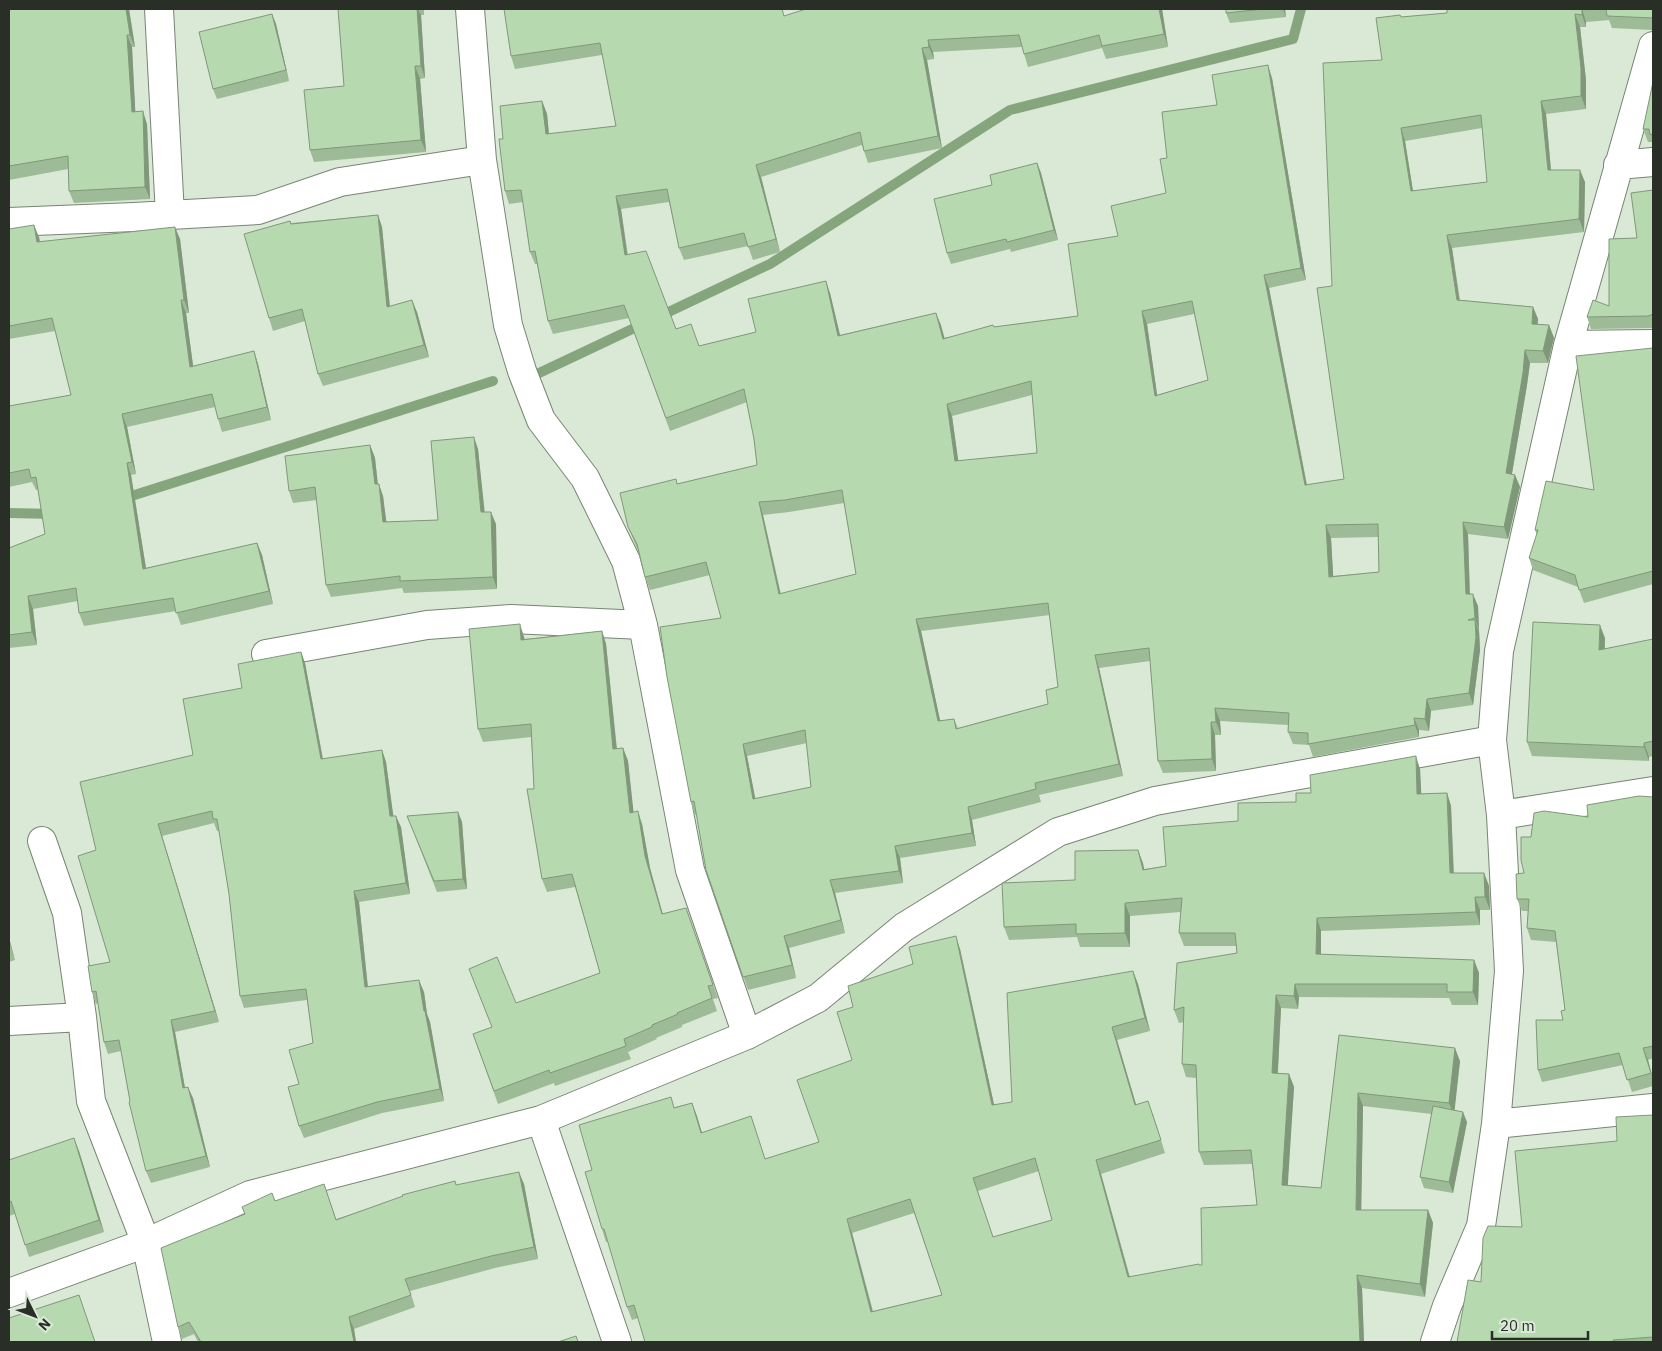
<svg xmlns="http://www.w3.org/2000/svg" width="1662" height="1351" font-family="'IBM Plex Sans',sans-serif">
<style>
.lines{fill:none;stroke-linecap:round;stroke-linejoin:round}
.stream{stroke:#85a67d;stroke-width:10}
.minor-casing{stroke:#778573;stroke-width:30}
.minor{stroke:#fff;stroke-width:28}
.wall{fill:#9dbb96;fill-rule:evenodd}
.shaded-wall{fill:#80987a}
.building{fill:#b7d9af;stroke:#80987a;fill-rule:evenodd}
</style>
<rect width="100%" height="100%" fill="#d9e9d5"/>
<g class="lines">
<path class="stream" d="M 658,317 L 770,264 L 1010,110 L 1293,39 L 1301,9
M 537,374 L 645,323
M 122,499 L 493,381
M 9,513 L 55,514"/>
<defs>
<path id="minor" d="M 159,9 L 170,215
M 470,9 L 482,160 L 508,325 L 522,371 L 541,420 L 585,478 L 626,561 L 643,625 L 690,870 L 747,1035
M 1618,165 L 1653,162
M 9,222 L 134,217 L 258,210 L 340,182 L 482,160
M 1568,345 L 1653,344
M 266,654 L 427,625 L 511,619 L 643,625
M 1501,815 L 1653,791
M 42,841 L 67,913 L 82,1017 L 91,1101 L 146,1243 L 167,1342
M 9,1021 L 82,1017
M 541,1120 L 617,1342
M 1496,1124 L 1653,1108
M 9,1293 L 146,1243 L 250,1195 L 541,1120 L 747,1035 L 818,998 L 904,927 L 1058,832 L 1155,801 L 1492,740
M 1435,1342 L 1447,1306 L 1481,1226 L 1496,1124 L 1509,971 L 1501,815 L 1492,740 L 1499,651 L 1568,345 L 1653,46"/>
</defs>
<use href="#minor" class="minor-casing"/>
<use href="#minor" class="minor"/>
</g>
<path class="wall" d="M 9,9 L 129,9 L 135,47 L 132,47 L 135,112 L 147,124 L 150,199 L 74,203 L 69,191 L 68,169 L 9,180 Z
M 338,9 L 424,9 L 424,15 L 421,15 L 425,78 L 420,79 L 426,152 L 314,162 L 310,150 L 344,86 Z
M 1162,9 L 1168,47 L 1106,59 L 1102,48 L 1028,67 L 1022,47 L 933,52 L 934,59 L 927,60 L 942,148 L 868,163 L 862,145 L 761,177 L 780,252 L 753,260 L 748,246 L 684,260 L 679,248 L 669,202 L 621,209 L 628,255 L 676,329 L 699,346 L 756,332 L 830,293 L 840,335 L 936,313 L 944,338 L 994,327 L 1078,316 L 1118,236 L 1166,193 L 1167,158 L 1217,105 L 1272,78 L 1306,280 L 1269,288 L 1307,485 L 1344,479 L 1332,286 L 1382,60 L 1400,15 L 1401,17 L 1447,13 L 1447,9 L 1653,9 L 1653,30 L 1612,28 L 1609,20 L 1586,22 L 1586,27 L 1580,27 L 1586,80 L 1586,109 L 1546,114 L 1551,170 L 1585,182 L 1584,232 L 1452,248 L 1460,300 L 1533,307 L 1538,319 L 1537,325 L 1549,325 L 1554,338 L 1548,363 L 1530,363 L 1527,385 L 1512,474 L 1515,475 L 1520,487 L 1508,539 L 1468,534 L 1470,594 L 1478,606 L 1480,650 L 1473,705 L 1431,711 L 1429,731 L 1419,730 L 1419,737 L 1313,757 L 1309,745 L 1293,744 L 1288,732 L 1288,725 L 1220,721 L 1221,735 L 1215,735 L 1216,771 L 1163,773 L 1158,761 L 1150,661 L 1099,668 L 1123,776 L 1039,795 L 1041,802 L 972,820 L 976,846 L 900,858 L 903,883 L 835,893 L 845,933 L 789,948 L 796,978 L 748,990 L 706,870 L 697,814 L 695,815 L 691,802 L 721,618 L 710,575 L 650,590 L 645,577 L 638,551 L 628,527 L 678,484 L 757,465 L 754,439 L 747,402 L 670,431 L 629,318 L 553,334 L 548,321 L 537,264 L 535,264 L 530,252 L 523,202 L 509,204 L 505,191 L 503,139 L 542,101 L 547,114 L 549,134 L 616,126 L 602,55 L 515,69 L 511,56 L 784,16 ZM 1482,128 L 1487,182 L 1413,191 L 1405,141 ZM 1194,314 L 1208,380 L 1157,395 L 1147,324 ZM 1032,395 L 1037,453 L 958,461 L 952,416 ZM 844,503 L 856,574 L 781,594 L 763,515 L 789,512 ZM 1378,537 L 1379,572 L 1333,576 L 1331,538 ZM 1050,615 L 1058,687 L 1048,704 L 958,728 L 954,719 L 940,721 L 921,631 ZM 807,743 L 811,787 L 755,799 L 747,756 Z
M 1226,9 L 1285,9 L 1286,17 L 1230,23 L 1226,13 Z
M 272,14 L 276,24 L 289,81 L 217,99 L 213,89 Z
M 1653,82 L 1653,143 L 1653,142 L 1648,142 L 1643,129 Z
M 1037,163 L 1041,173 L 1058,240 L 1011,252 L 1010,249 L 951,264 L 947,253 L 992,185 Z
M 1653,190 L 1653,328 L 1591,329 L 1587,317 L 1609,306 L 1637,238 Z
M 378,215 L 382,227 L 390,306 L 417,312 L 429,357 L 323,386 L 318,374 L 305,321 L 273,331 L 269,318 L 291,223 Z
M 9,229 L 39,237 L 40,242 L 180,239 L 189,313 L 186,313 L 193,366 L 254,351 L 258,364 L 271,420 L 222,432 L 218,419 L 215,407 L 127,427 L 136,474 L 131,475 L 146,568 L 257,543 L 262,555 L 273,604 L 181,625 L 176,611 L 84,626 L 79,613 L 78,601 L 33,609 L 37,645 L 9,648 L 9,548 L 45,534 L 38,490 L 36,490 L 32,482 L 9,487 L 9,406 L 71,395 L 55,331 L 9,339 Z
M 1653,348 L 1653,584 L 1584,603 L 1578,587 L 1533,570 L 1529,558 L 1537,535 L 1535,530 L 1594,490 Z
M 370,445 L 375,458 L 378,484 L 383,496 L 386,522 L 438,520 L 478,449 L 484,512 L 496,524 L 497,589 L 404,593 L 402,588 L 331,597 L 326,585 L 317,500 L 293,503 L 289,491 Z
M 602,631 L 606,644 L 617,749 L 623,748 L 628,761 L 633,812 L 642,824 L 650,868 L 663,914 L 686,908 L 718,998 L 713,999 L 717,1011 L 682,1025 L 682,1027 L 656,1038 L 657,1039 L 628,1052 L 631,1059 L 555,1086 L 554,1083 L 498,1104 L 473,1034 L 492,1027 L 469,969 L 516,1003 L 600,973 L 575,887 L 547,892 L 542,879 L 534,789 L 531,737 L 483,742 L 478,729 L 524,637 L 525,639 Z
M 1605,638 L 1605,649 L 1653,639 L 1653,756 L 1649,757 L 1649,761 L 1532,756 L 1527,742 Z
M 301,652 L 305,663 L 323,759 L 382,750 L 386,762 L 393,816 L 401,827 L 410,894 L 359,902 L 368,987 L 424,992 L 427,1014 L 430,1022 L 444,1101 L 382,1113 L 304,1138 L 299,1126 L 299,1084 L 313,1043 L 307,1000 L 244,1008 L 240,996 L 229,894 L 219,831 L 217,831 L 214,823 L 162,836 L 219,1022 L 175,1032 L 185,1087 L 193,1098 L 210,1167 L 151,1183 L 146,1171 L 130,1101 L 121,1051 L 108,1054 L 104,1042 L 98,1003 L 96,1004 L 92,992 L 110,962 L 96,850 L 193,755 L 242,688 Z
M 1420,769 L 1421,794 L 1447,793 L 1451,806 L 1454,873 L 1484,873 L 1489,886 L 1490,910 L 1480,910 L 1480,925 L 1321,931 L 1321,955 L 1474,960 L 1479,973 L 1478,1005 L 1452,1005 L 1449,998 L 1299,997 L 1298,1009 L 1281,1008 L 1278,1073 L 1289,1074 L 1294,1087 L 1287,1185 L 1321,1188 L 1339,1035 L 1460,1061 L 1454,1110 L 1467,1122 L 1453,1193 L 1424,1188 L 1420,1177 L 1432,1114 L 1363,1106 L 1361,1210 L 1428,1210 L 1433,1223 L 1425,1297 L 1362,1288 L 1364,1342 L 645,1342 L 638,1318 L 632,1320 L 627,1307 L 608,1242 L 606,1242 L 602,1229 L 592,1170 L 675,1107 L 692,1103 L 702,1133 L 751,1116 L 765,1159 L 819,1142 L 852,1060 L 853,1007 L 960,949 L 994,1105 L 1012,1102 L 1133,971 L 1138,984 L 1150,1031 L 1117,1040 L 1136,1104 L 1153,1114 L 1165,1153 L 1101,1174 L 1130,1277 L 1202,1265 L 1257,1205 L 1252,1164 L 1204,1165 L 1199,1152 L 1196,1078 L 1186,1077 L 1182,1064 L 1184,1022 L 1179,1023 L 1174,1010 L 1237,953 L 1236,946 L 1184,946 L 1179,933 L 1181,912 L 1130,916 L 1130,947 L 1080,947 L 1077,937 L 1009,940 L 1004,927 L 1075,880 L 1138,850 L 1144,869 L 1166,866 L 1238,821 L 1296,802 L 1311,793 ZM 1039,1171 L 1052,1220 L 993,1237 L 978,1191 ZM 914,1213 L 942,1295 L 873,1311 L 852,1233 Z
M 1653,797 L 1653,1058 L 1648,1060 L 1653,1078 L 1653,1086 L 1632,1092 L 1623,1065 L 1542,1082 L 1538,1070 L 1563,1020 L 1565,1010 L 1556,942 L 1531,940 L 1527,928 L 1528,911 L 1522,911 L 1517,899 L 1524,873 L 1531,837 L 1588,817 Z
M 458,812 L 462,822 L 467,889 L 437,892 L 411,826 Z
M 9,938 L 15,960 L 9,962 Z
M 1653,1115 L 1653,1342 L 1457,1342 L 1481,1282 L 1522,1227 L 1617,1141 Z
M 79,1151 L 104,1232 L 29,1257 L 15,1214 L 9,1216 L 9,1160 Z
M 455,1181 L 456,1185 L 524,1184 L 538,1259 L 495,1268 L 410,1291 L 415,1307 L 354,1329 L 356,1342 L 198,1342 L 194,1334 L 182,1339 L 178,1327 L 245,1214 L 242,1207 L 275,1201 L 324,1184 L 336,1219 Z"/>
<path class="shaded-wall" d="M 126,9 L 129,9 L 135,47 L 130,35 Z
M 417,9 L 418,9 L 421,15 L 425,78 L 421,66 Z
M 1159,9 L 1162,9 L 1168,47 L 1164,34 Z
M 1283,9 L 1285,9 L 1286,17 Z
M 1582,9 L 1586,22 L 1586,27 L 1582,15 Z
M 272,14 L 276,24 L 289,81 L 286,70 Z
M 1575,14 L 1580,27 L 1586,80 L 1586,109 L 1581,96 Z
M 127,35 L 132,47 L 136,124 L 132,112 Z
M 928,40 L 933,52 L 934,59 L 929,47 Z
M 922,48 L 927,60 L 942,148 L 938,136 Z
M 1268,65 L 1272,78 L 1306,280 L 1301,268 Z
M 415,66 L 420,79 L 426,152 L 421,140 Z
M 542,101 L 547,114 L 550,146 L 546,134 Z
M 1541,101 L 1546,114 L 1552,183 L 1548,170 Z
M 143,111 L 147,124 L 150,199 L 145,187 Z
M 1401,128 L 1405,141 L 1415,204 L 1411,191 Z
M 1037,163 L 1041,173 L 1058,240 L 1054,230 Z
M 756,165 L 761,177 L 780,252 L 776,239 Z
M 1580,170 L 1585,182 L 1584,232 L 1579,219 Z
M 616,196 L 621,209 L 629,268 L 625,255 Z
M 378,215 L 382,227 L 391,319 L 387,307 Z
M 34,225 L 39,237 L 42,255 L 37,242 Z
M 175,227 L 180,239 L 189,313 L 184,300 Z
M 1447,235 L 1452,248 L 1461,312 L 1457,300 Z
M 1264,275 L 1269,288 L 1309,497 L 1305,485 Z
M 826,281 L 830,293 L 843,348 L 838,336 Z
M 181,300 L 186,313 L 195,380 L 190,367 Z
M 412,300 L 417,312 L 429,357 L 424,345 Z
M 1533,307 L 1538,319 L 1537,337 L 1532,324 Z
M 1142,311 L 1147,324 L 1159,408 L 1155,396 Z
M 936,313 L 941,325 L 948,351 L 943,339 Z
M 1549,325 L 1554,338 L 1548,363 L 1543,351 Z
M 1525,350 L 1530,363 L 1527,385 L 1510,485 L 1506,473 Z
M 254,351 L 258,364 L 271,420 L 267,407 Z
M 947,404 L 952,416 L 960,473 L 955,461 Z
M 122,414 L 127,427 L 136,474 L 132,462 Z
M 474,437 L 478,449 L 486,524 L 481,512 Z
M 370,445 L 375,458 L 379,497 L 375,484 Z
M 127,463 L 131,475 L 148,581 L 143,569 Z
M 1515,475 L 1520,487 L 1508,539 L 1504,527 Z
M 379,484 L 383,496 L 388,534 L 383,522 Z
M 759,502 L 763,515 L 783,606 L 779,594 Z
M 491,512 L 496,524 L 497,589 L 493,577 Z
M 1463,522 L 1468,534 L 1470,606 L 1466,594 Z
M 1326,525 L 1331,538 L 1334,589 L 1329,577 Z
M 257,543 L 262,555 L 273,604 L 269,591 Z
M 1473,594 L 1478,606 L 1479,630 L 1475,618 Z
M 28,596 L 33,609 L 37,645 L 32,632 Z
M 916,619 L 921,631 L 943,734 L 938,721 Z
M 1475,620 L 1479,632 L 1480,650 L 1473,705 L 1469,693 Z
M 520,624 L 524,637 L 526,652 L 521,640 Z
M 1600,625 L 1605,638 L 1604,663 L 1599,650 Z
M 602,631 L 606,644 L 618,762 L 613,749 Z
M 301,652 L 305,663 L 325,771 L 321,759 Z
M 1095,655 L 1099,668 L 1123,776 L 1119,764 Z
M 1427,699 L 1431,711 L 1429,731 L 1425,719 Z
M 1215,708 L 1220,721 L 1221,735 L 1216,722 Z
M 1414,718 L 1419,730 L 1419,737 L 1415,725 Z
M 1211,722 L 1215,735 L 1216,771 L 1212,759 Z
M 1644,743 L 1649,757 L 1649,761 L 1644,747 Z
M 743,744 L 747,756 L 758,812 L 753,799 Z
M 623,748 L 628,761 L 635,825 L 630,813 Z
M 382,750 L 386,762 L 395,828 L 390,816 Z
M 1416,756 L 1420,769 L 1422,807 L 1417,794 Z
M 1447,793 L 1451,806 L 1454,886 L 1450,873 Z
M 968,807 L 972,820 L 976,846 L 972,833 Z
M 638,811 L 642,824 L 650,868 L 666,927 L 662,914 L 645,856 Z
M 458,812 L 462,822 L 467,889 L 463,879 Z
M 396,816 L 401,827 L 410,894 L 406,883 Z
M 158,824 L 162,836 L 219,1022 L 215,1011 Z
M 895,846 L 900,858 L 903,883 L 899,871 Z
M 1138,850 L 1143,863 L 1147,883 L 1143,870 Z
M 1484,873 L 1489,886 L 1490,910 L 1485,897 Z
M 830,880 L 835,893 L 845,933 L 841,920 Z
M 354,891 L 359,902 L 369,999 L 365,987 Z
M 1475,897 L 1480,910 L 1480,925 L 1476,912 Z
M 1125,903 L 1130,916 L 1130,947 L 1125,933 Z
M 1317,918 L 1321,931 L 1321,967 L 1316,954 Z
M 784,936 L 789,948 L 796,978 L 792,965 Z
M 956,936 L 960,949 L 997,1118 L 992,1105 Z
M 9,938 L 15,960 L 9,941 Z
M 1474,960 L 1479,973 L 1478,1005 L 1473,992 Z
M 1133,971 L 1138,984 L 1150,1031 L 1145,1018 Z
M 419,980 L 424,992 L 427,1014 L 430,1022 L 444,1101 L 440,1089 L 424,1011 Z
M 1295,984 L 1299,997 L 1298,1009 L 1294,996 Z
M 1276,995 L 1281,1008 L 1277,1086 L 1272,1073 Z
M 171,1020 L 175,1032 L 187,1100 L 183,1088 Z
M 1112,1027 L 1117,1040 L 1140,1118 L 1135,1105 Z
M 1455,1048 L 1460,1061 L 1454,1116 L 1449,1103 Z
M 1643,1048 L 1648,1060 L 1653,1080 L 1651,1073 Z
M 1289,1074 L 1294,1087 L 1287,1198 L 1282,1185 Z
M 188,1087 L 193,1098 L 210,1167 L 206,1156 Z
M 1358,1093 L 1363,1106 L 1361,1223 L 1356,1210 Z
M 692,1103 L 697,1116 L 706,1146 L 701,1133 Z
M 1463,1112 L 1467,1122 L 1453,1193 L 1449,1182 Z
M 74,1138 L 79,1151 L 104,1232 L 99,1220 Z
M 1096,1160 L 1101,1174 L 1133,1290 L 1128,1277 Z
M 519,1172 L 524,1184 L 538,1259 L 534,1247 Z
M 1428,1210 L 1433,1223 L 1425,1297 L 1420,1284 Z
M 847,1219 L 852,1233 L 876,1325 L 871,1312 Z
M 1357,1275 L 1362,1288 L 1364,1342 L 1360,1342 Z
M 349,1317 L 354,1329 L 356,1342 L 354,1342 Z"/>
<path class="building" d="M 9,9 L 126,9 L 130,35 L 127,35 L 132,112 L 143,111 L 145,187 L 69,191 L 68,156 L 9,166 Z
M 338,9 L 417,9 L 421,66 L 415,66 L 421,140 L 310,150 L 304,90 L 344,86 Z
M 504,9 L 782,9 L 784,16 L 806,9 L 1159,9 L 1164,34 L 1102,46 L 1099,35 L 1024,54 L 1019,35 L 928,40 L 929,47 L 922,48 L 938,136 L 864,151 L 860,132 L 756,165 L 776,239 L 748,247 L 744,233 L 679,248 L 667,189 L 616,196 L 625,255 L 646,251 L 676,329 L 691,324 L 699,346 L 756,332 L 748,299 L 826,281 L 838,336 L 936,313 L 943,339 L 993,325 L 994,327 L 1078,316 L 1068,244 L 1118,236 L 1111,206 L 1166,193 L 1160,159 L 1167,158 L 1162,112 L 1217,105 L 1212,75 L 1268,65 L 1301,268 L 1264,275 L 1305,485 L 1344,479 L 1317,288 L 1332,286 L 1323,63 L 1382,60 L 1376,18 L 1400,15 L 1401,17 L 1447,13 L 1447,9 L 1591,9 L 1582,9 L 1582,15 L 1575,14 L 1581,68 L 1581,96 L 1541,101 L 1548,170 L 1580,170 L 1579,219 L 1447,235 L 1457,300 L 1533,307 L 1532,324 L 1549,325 L 1543,351 L 1525,350 L 1523,373 L 1506,473 L 1515,475 L 1504,527 L 1463,522 L 1466,594 L 1473,594 L 1475,618 L 1468,620 L 1475,620 L 1476,637 L 1469,693 L 1427,699 L 1425,719 L 1414,718 L 1415,725 L 1308,744 L 1308,733 L 1288,732 L 1289,713 L 1215,708 L 1216,722 L 1211,722 L 1212,759 L 1158,761 L 1149,648 L 1095,655 L 1119,764 L 1035,783 L 1036,789 L 968,807 L 972,833 L 895,846 L 899,871 L 830,880 L 841,920 L 784,936 L 792,965 L 743,977 L 706,870 L 694,801 L 691,802 L 667,677 L 660,627 L 721,618 L 706,562 L 645,577 L 637,544 L 628,527 L 620,493 L 676,479 L 677,484 L 757,465 L 754,439 L 744,389 L 666,418 L 624,305 L 548,321 L 535,251 L 530,252 L 521,190 L 505,191 L 499,139 L 503,139 L 500,106 L 542,101 L 546,134 L 616,126 L 600,43 L 511,56 ZM 1481,115 L 1487,182 L 1411,191 L 1401,128 ZM 1192,301 L 1208,380 L 1155,396 L 1142,311 ZM 1031,381 L 1037,453 L 955,461 L 947,404 ZM 842,490 L 856,574 L 779,594 L 759,502 L 785,500 ZM 1378,524 L 1379,572 L 1329,577 L 1326,525 ZM 1048,603 L 1058,687 L 1046,690 L 1048,704 L 956,729 L 954,719 L 938,721 L 916,619 ZM 805,730 L 811,787 L 753,799 L 743,744 Z
M 1226,9 L 1263,9 L 1226,13 Z
M 1606,9 L 1653,9 L 1653,18 L 1607,16 Z
M 272,14 L 286,70 L 213,89 L 199,32 Z
M 1653,82 L 1653,135 L 1650,134 L 1649,129 L 1643,129 Z
M 1037,163 L 1054,230 L 1007,242 L 1006,239 L 947,253 L 934,199 L 992,185 L 990,175 Z
M 1653,190 L 1653,314 L 1648,316 L 1587,317 L 1593,300 L 1609,306 L 1609,239 L 1637,238 L 1631,193 Z
M 378,215 L 387,307 L 412,300 L 424,345 L 318,374 L 302,309 L 269,318 L 244,234 L 290,221 L 291,224 Z
M 34,225 L 37,242 L 175,227 L 184,300 L 181,300 L 190,367 L 254,351 L 267,407 L 218,419 L 212,394 L 122,414 L 132,462 L 127,463 L 143,569 L 257,543 L 269,591 L 176,613 L 173,598 L 79,613 L 76,588 L 28,596 L 32,632 L 9,635 L 9,548 L 45,534 L 36,477 L 31,478 L 29,469 L 9,473 L 9,406 L 71,395 L 52,318 L 9,326 L 9,229 Z
M 1653,348 L 1653,571 L 1579,590 L 1575,575 L 1529,558 L 1538,530 L 1535,530 L 1546,481 L 1594,490 L 1576,356 Z
M 474,437 L 481,512 L 491,512 L 493,577 L 400,581 L 400,576 L 326,585 L 315,487 L 289,491 L 285,456 L 370,445 L 375,484 L 379,484 L 383,522 L 438,520 L 431,441 Z
M 1533,622 L 1600,625 L 1599,650 L 1653,639 L 1653,741 L 1644,743 L 1644,747 L 1527,742 Z
M 520,624 L 521,640 L 602,631 L 613,749 L 623,748 L 630,813 L 638,811 L 645,856 L 662,914 L 686,908 L 713,985 L 708,986 L 712,998 L 677,1013 L 678,1014 L 652,1025 L 652,1027 L 624,1039 L 626,1046 L 550,1073 L 549,1070 L 494,1091 L 473,1034 L 492,1027 L 469,969 L 497,957 L 516,1003 L 600,973 L 572,874 L 542,879 L 527,789 L 534,789 L 531,724 L 478,729 L 469,629 Z
M 301,652 L 321,759 L 382,750 L 390,816 L 396,816 L 406,883 L 354,891 L 365,987 L 419,980 L 424,1011 L 425,1011 L 440,1089 L 377,1102 L 299,1126 L 288,1087 L 299,1084 L 289,1050 L 313,1043 L 306,989 L 240,996 L 229,894 L 217,819 L 213,819 L 212,811 L 158,824 L 215,1011 L 171,1020 L 183,1088 L 188,1087 L 206,1156 L 146,1171 L 129,1102 L 130,1101 L 119,1040 L 104,1042 L 96,991 L 92,992 L 88,966 L 110,962 L 78,856 L 96,850 L 80,782 L 193,755 L 183,699 L 242,688 L 238,664 Z
M 1416,756 L 1417,794 L 1447,793 L 1450,873 L 1484,873 L 1485,897 L 1475,897 L 1476,912 L 1317,918 L 1316,954 L 1474,960 L 1473,992 L 1447,992 L 1447,984 L 1295,984 L 1294,996 L 1276,995 L 1272,1073 L 1289,1074 L 1282,1185 L 1321,1188 L 1339,1035 L 1455,1048 L 1449,1103 L 1358,1093 L 1356,1210 L 1428,1210 L 1420,1284 L 1357,1275 L 1360,1342 L 645,1342 L 634,1305 L 627,1307 L 604,1229 L 602,1229 L 585,1172 L 592,1170 L 579,1125 L 671,1097 L 674,1108 L 692,1103 L 701,1133 L 751,1116 L 765,1159 L 819,1142 L 797,1080 L 852,1060 L 837,1012 L 853,1007 L 848,986 L 913,964 L 909,947 L 956,936 L 992,1105 L 1012,1102 L 1007,993 L 1133,971 L 1145,1018 L 1112,1027 L 1135,1105 L 1148,1101 L 1161,1140 L 1096,1160 L 1128,1277 L 1199,1264 L 1199,1265 L 1202,1265 L 1201,1208 L 1257,1205 L 1251,1150 L 1199,1152 L 1196,1065 L 1182,1064 L 1184,1007 L 1174,1010 L 1177,963 L 1237,953 L 1235,933 L 1179,933 L 1182,898 L 1125,903 L 1125,933 L 1076,934 L 1076,924 L 1004,927 L 1002,883 L 1075,880 L 1075,851 L 1138,850 L 1143,870 L 1166,866 L 1163,827 L 1238,821 L 1238,803 L 1296,802 L 1296,793 L 1311,793 L 1310,775 ZM 1035,1158 L 1052,1220 L 993,1237 L 973,1178 ZM 910,1199 L 942,1295 L 871,1312 L 847,1219 Z
M 1639,796 L 1653,797 L 1653,1046 L 1643,1048 L 1651,1073 L 1627,1080 L 1619,1053 L 1538,1070 L 1536,1020 L 1563,1020 L 1561,1011 L 1565,1010 L 1555,931 L 1527,928 L 1529,899 L 1517,899 L 1516,874 L 1524,873 L 1521,860 L 1521,837 L 1531,837 L 1534,813 L 1544,811 L 1588,817 L 1587,805 Z
M 458,812 L 463,879 L 434,881 L 407,816 Z
M 1433,1106 L 1463,1112 L 1449,1182 L 1420,1177 Z
M 1653,1115 L 1653,1337 L 1613,1340 L 1613,1342 L 1457,1342 L 1468,1280 L 1481,1282 L 1483,1238 L 1488,1226 L 1522,1227 L 1515,1151 L 1617,1141 L 1616,1117 Z
M 74,1138 L 99,1220 L 25,1245 L 11,1201 L 9,1202 L 9,1160 Z
M 519,1172 L 534,1247 L 491,1256 L 405,1279 L 411,1295 L 349,1317 L 354,1342 L 201,1342 L 189,1322 L 178,1327 L 161,1248 L 245,1214 L 242,1207 L 272,1193 L 275,1201 L 324,1184 L 336,1220 L 403,1196 L 402,1195 L 455,1181 L 456,1185 Z
M 79,1295 L 95,1342 L 9,1342 L 9,1318 Z
M 576,1336 L 578,1342 L 558,1342 Z"/>
<rect width="1662" height="1351" fill="none" stroke="#292f27" stroke-width="20"/>
<g transform="translate(35 1316) rotate(132)" stroke="#d9e9d5" stroke-width="4" paint-order="stroke">
<path d="M0-4L9 19L0 12L-9 19Z" fill="#292f27"/>
<text y="-8" font-size="14" font-weight="bold" text-anchor="middle" fill="#292f27">N</text>
</g>
<path d="M1492 1331v8h96v-8" fill="none" stroke="#292f27" stroke-width="2.5"/>
<text x="1500" y="1331" font-size="15" fill="#292f27" stroke="#d9e9d5" stroke-width="4" paint-order="stroke">20 m</text>
</svg>
